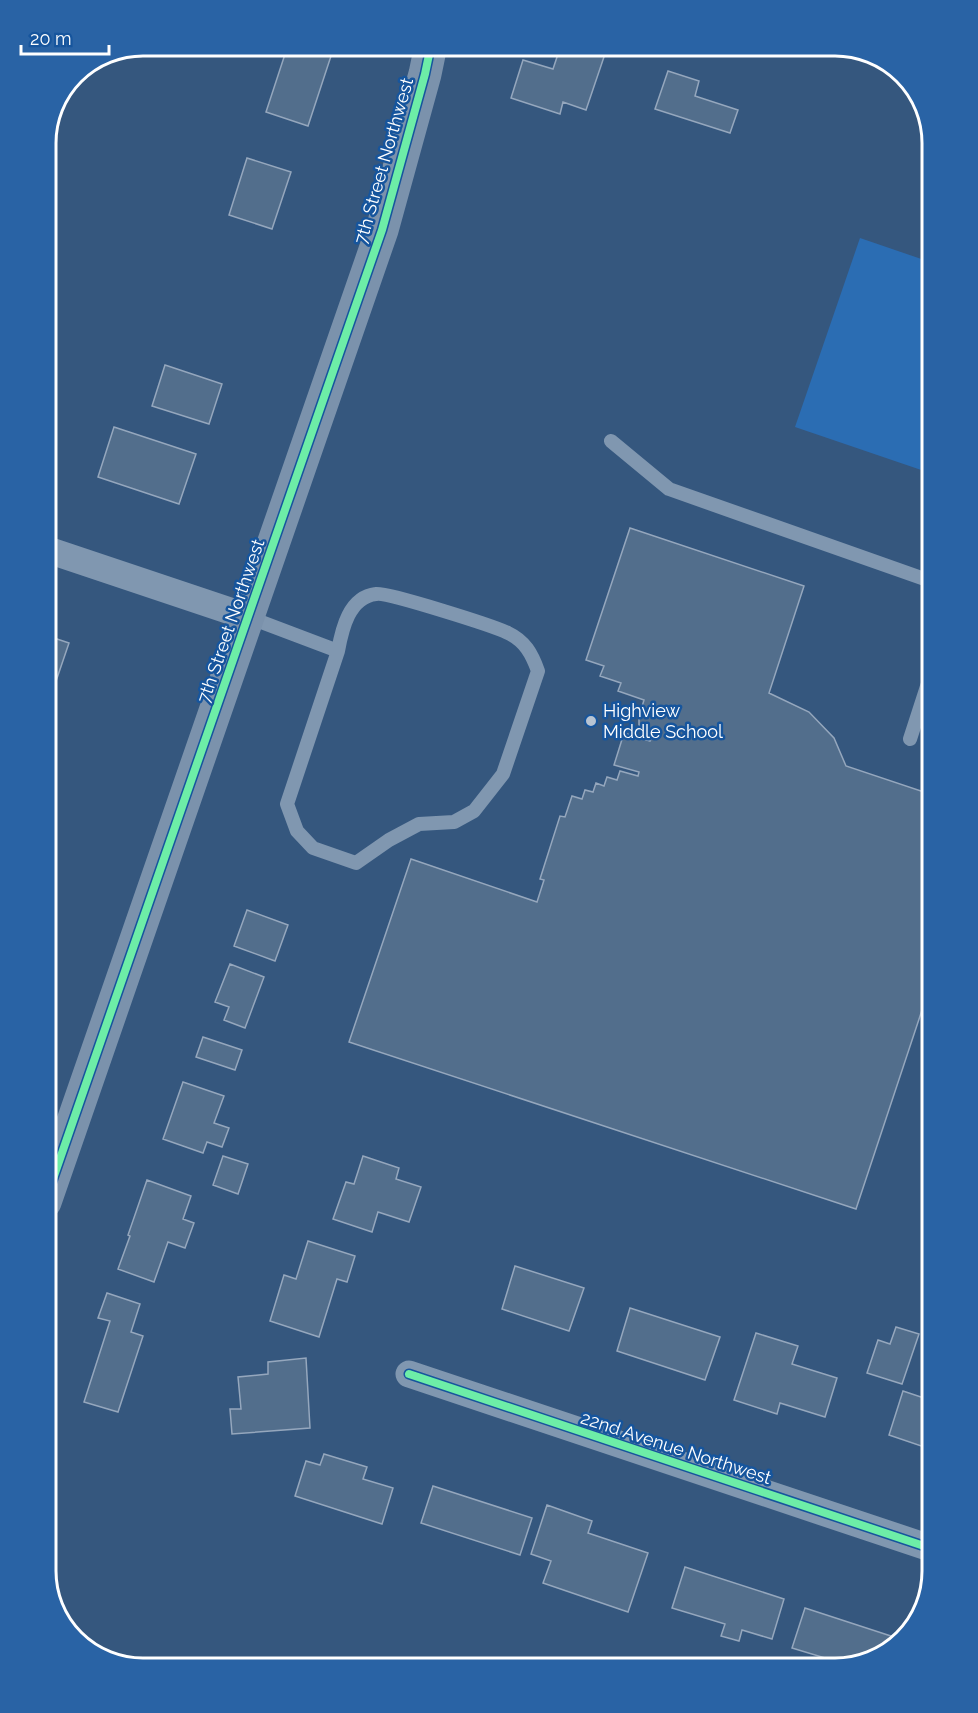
<svg xmlns="http://www.w3.org/2000/svg" width="978" height="1713" font-family="Raleway,sans-serif">
<style>
.green{fill:#2b6db3}
.building{fill:#526e8c;stroke:#95a7bd;stroke-width:1.5}
.lines{fill:none;stroke-linecap:round;stroke-linejoin:round}
.lane{stroke:#8097b0;stroke-width:14}
.street{stroke:#8097b0;stroke-width:27}
.secondary{stroke:#7b92ac;stroke-width:33}
.cycleway-casing{stroke:#16559d;stroke-width:11}
.cycleway{stroke:#6deda7;stroke-width:8}
.poi-dot{fill:#b8c4d2;stroke:#16559d;stroke-width:2}
.labels{text-anchor:middle;stroke-width:5;stroke-linejoin:round;paint-order:stroke}
.street-label{font-size:18px;fill:#fff;stroke:#16559d}
.poi-label{font-size:18px;fill:#fff;stroke:#16559d;text-anchor:start}
.rim{fill:none;stroke:#fff;stroke-width:3}
</style>
<rect width="100%" height="100%" fill="#35577e"/>
<path class="green" d="M 860,238 L 933,263 L 933,474 L 795,427 Z"/>
<path class="building" d="M 288,45 L 308,45 L 332,53 L 308,126 L 266,112 Z
M 561,45 L 599,45 L 607,48 L 586,110 L 563,102 L 560,114 L 511,98 L 523,60 L 553,69 Z
M 668,71 L 699,81 L 695,96 L 738,110 L 730,133 L 655,109 Z
M 247,158 L 291,172 L 272,229 L 229,215 Z
M 165,365 L 222,384 L 209,424 L 152,406 Z
M 45,405 L 53,407 L 45,432 Z
M 114,427 L 196,454 L 179,504 L 98,477 Z
M 630,528 L 804,586 L 769,693 L 809,712 L 834,738 L 846,766 L 933,795 L 933,977 L 856,1209 L 349,1042 L 411,859 L 537,902 L 544,880 L 540,879 L 560,816 L 565,817 L 572,796 L 582,799 L 585,790 L 593,792 L 596,783 L 604,786 L 607,777 L 617,780 L 620,771 L 638,776 L 639,772 L 614,765 L 624,733 L 650,741 L 652,737 L 644,732 L 639,725 L 639,717 L 644,700 L 618,691 L 621,683 L 600,676 L 604,666 L 586,660 Z
M 45,635 L 69,643 L 54,687 L 45,684 Z
M 247,910 L 288,925 L 275,961 L 234,946 Z
M 230,964 L 264,977 L 245,1028 L 224,1020 L 229,1007 L 215,1002 Z
M 203,1037 L 242,1050 L 235,1070 L 196,1057 Z
M 183,1082 L 224,1096 L 214,1123 L 229,1128 L 222,1147 L 207,1142 L 203,1153 L 163,1139 Z
M 223,1156 L 248,1164 L 238,1194 L 213,1185 Z
M 363,1156 L 399,1168 L 396,1179 L 421,1187 L 409,1222 L 378,1212 L 372,1232 L 333,1219 L 346,1182 L 354,1184 Z
M 147,1180 L 191,1196 L 183,1219 L 194,1223 L 185,1248 L 168,1242 L 154,1282 L 118,1269 L 130,1236 L 128,1235 Z
M 308,1241 L 355,1256 L 347,1282 L 337,1279 L 319,1337 L 270,1321 L 284,1275 L 296,1279 Z
M 515,1266 L 584,1288 L 569,1331 L 502,1309 Z
M 107,1293 L 140,1304 L 131,1332 L 143,1336 L 118,1412 L 84,1402 L 110,1321 L 98,1318 Z
M 630,1308 L 720,1337 L 705,1380 L 617,1351 Z
M 896,1327 L 919,1334 L 902,1384 L 867,1373 L 878,1340 L 890,1344 Z
M 756,1333 L 798,1346 L 792,1364 L 837,1378 L 825,1417 L 780,1403 L 777,1414 L 734,1400 Z
M 306,1358 L 310,1428 L 232,1434 L 230,1409 L 241,1409 L 238,1377 L 268,1374 L 268,1362 Z
M 903,1391 L 933,1401 L 933,1450 L 889,1435 Z
M 324,1454 L 367,1467 L 363,1479 L 393,1488 L 382,1524 L 295,1496 L 306,1461 L 320,1465 Z
M 433,1486 L 532,1518 L 520,1555 L 421,1523 Z
M 547,1505 L 592,1521 L 588,1533 L 648,1553 L 628,1612 L 543,1583 L 551,1561 L 531,1554 Z
M 685,1567 L 784,1599 L 772,1639 L 742,1630 L 739,1641 L 721,1636 L 725,1624 L 672,1608 Z
M 805,1608 L 894,1637 L 890,1648 L 878,1658 L 848,1665 L 792,1648 Z"/>
<g class="lines">
<path class="lane" d="M 611,441 L 669,489 L 933,582
M 248,617 L 338,651 L 287,804 L 297,831 L 313,848 L 356,863 L 389,840 L 419,824 L 454,822 L 474,811 L 503,774 L 538,671 C 532,654 525,641 508,633 C 494,626 387,592 376,594 C 349,597 342,629 338,651
M 910,739 L 933,668"/>
<path class="street" d="M 45,549 L 248,617
M 409,1374 L 933,1549"/>
<path class="secondary" d="M 45,1202 L 382,230 L 425,74 L 431,45"/>
<defs>
<path id="cycleway" d="M 45,1202 L 382,230 L 425,74 L 431,45
M 409,1374 L 933,1549"/>
</defs>
<use href="#cycleway" class="cycleway-casing"/>
<use href="#cycleway" class="cycleway"/>
</g>
<circle class="poi-dot" cx="591" cy="721" r="6"/>
<g class="labels">
<g class="street-label">
<text transform="translate(384 161) rotate(-74)" y="6">7th Street Northwest</text>
<text transform="translate(231 621) rotate(-71)" y="6">7th Street Northwest</text>
<text transform="translate(676 1448) rotate(18)" y="6">22nd Avenue Northwest</text>
</g>
<g class="poi-label">
<text x="603" y="717">Highview<tspan x="603" dy="21">Middle School</tspan></text>
</g>
</g>
<path d="M0 0H978V1713H0ZM143 56H835A87 87 0 0 1 922 143V1571A87 87 0 0 1 835 1658H143A87 87 0 0 1 56 1571V143A87 87 0 0 1 143 56Z" fill="#2963a5" fill-rule="evenodd"/>
<path class="rim" d="M143 56H835A87 87 0 0 1 922 143V1571A87 87 0 0 1 835 1658H143A87 87 0 0 1 56 1571V143A87 87 0 0 1 143 56Z"/>
<path d="M21 45v9h88v-9" fill="none" stroke="#ffffff" stroke-width="3"/>
<text x="30" y="45" font-size="18" fill="#ffffff" stroke="#16559d" stroke-width="4.5" paint-order="stroke">20 m</text>
</svg>
